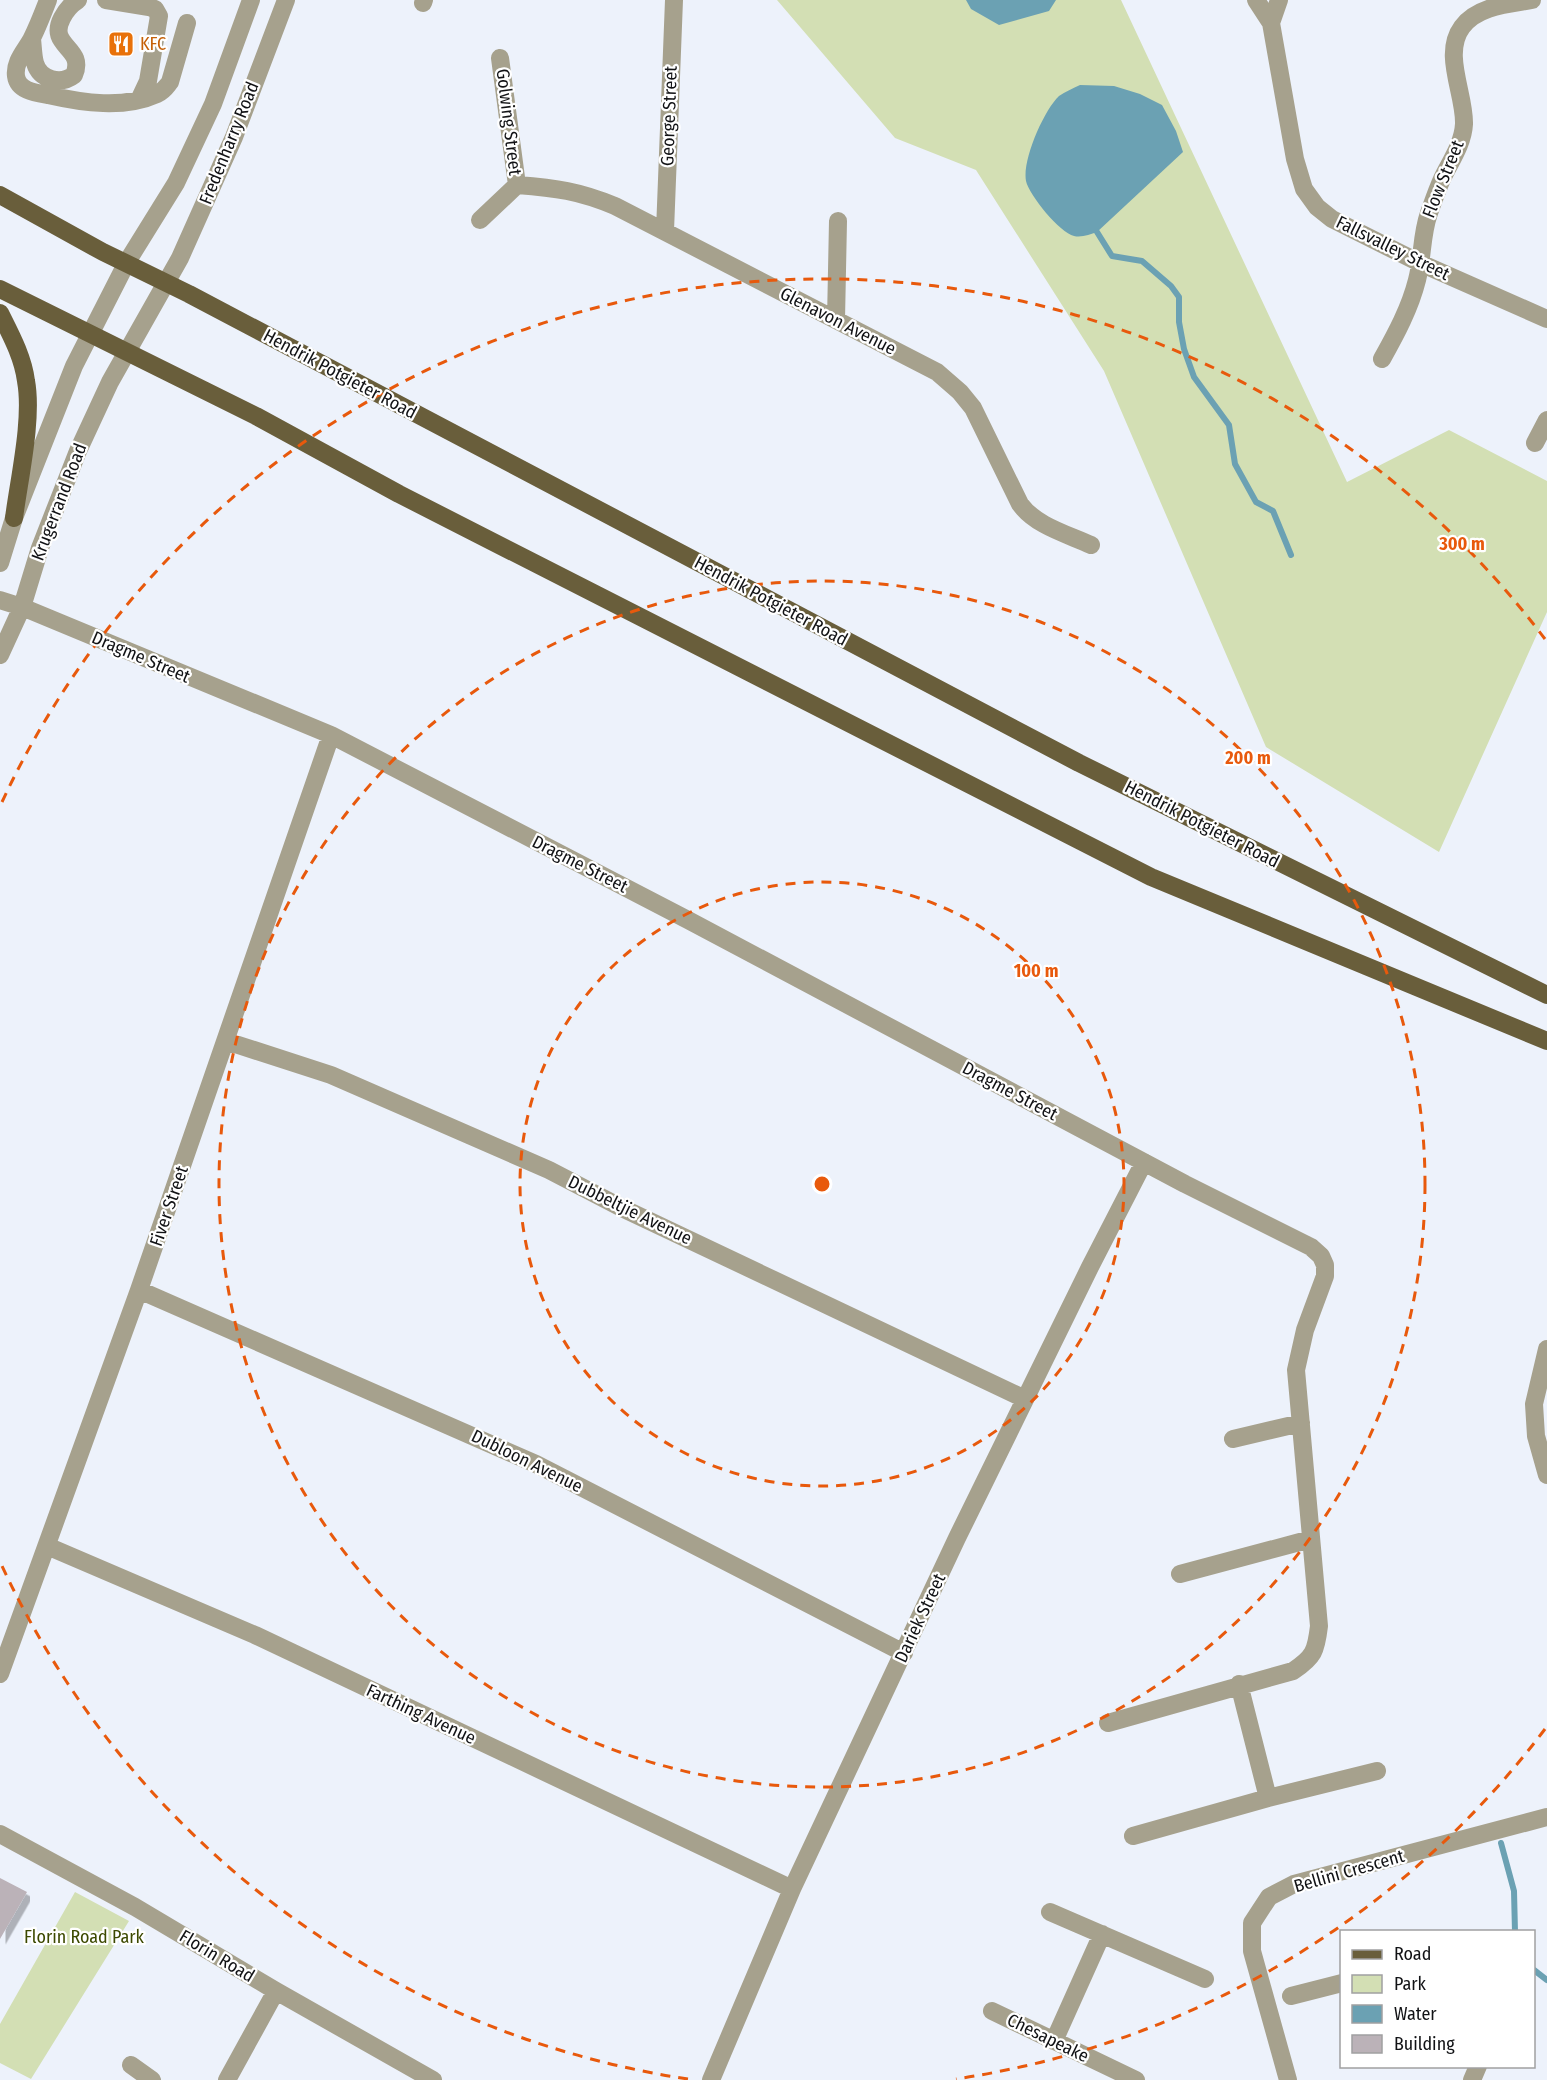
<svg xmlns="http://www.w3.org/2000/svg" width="1547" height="2080" font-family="'Fira Sans Condensed',sans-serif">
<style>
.green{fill:#d3dfb4}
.water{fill:#6ba1b3}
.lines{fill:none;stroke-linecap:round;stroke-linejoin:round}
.stream{stroke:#6ba1b3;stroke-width:6}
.building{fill:#bbb2b8;filter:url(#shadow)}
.minor{stroke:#a6a18d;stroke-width:18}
.major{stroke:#695e3b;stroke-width:18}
.ring{fill:none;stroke:#e8590c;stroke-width:3;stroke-dasharray:10 8}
.labels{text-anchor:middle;stroke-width:4.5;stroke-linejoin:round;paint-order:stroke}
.food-label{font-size:18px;fill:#c56008;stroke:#fff;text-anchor:start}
.street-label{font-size:18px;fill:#111215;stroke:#fff}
.park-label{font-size:18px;fill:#3c4900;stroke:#fff}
.centre{fill:#e8590c;stroke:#fff;stroke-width:3}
.ring-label{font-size:18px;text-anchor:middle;font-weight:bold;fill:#e8590c;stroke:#fff;stroke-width:4.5;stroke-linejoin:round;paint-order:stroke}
</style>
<defs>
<filter id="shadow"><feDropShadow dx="5.5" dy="5.5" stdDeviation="0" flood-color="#0004"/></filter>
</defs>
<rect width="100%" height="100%" fill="#edf2fb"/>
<path class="green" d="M 777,0 L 1121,0 L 1347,482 L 1449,430 L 1547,481 L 1547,612 L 1439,852 L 1266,747 L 1104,371 L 976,170 L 895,138 Z
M 75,1892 L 129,1921 L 31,2079 L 0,2063 L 0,2024 Z"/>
<path class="water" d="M 966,0 L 1056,0 L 1049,11 L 999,25 L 971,9 Z
M 1080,85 L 1114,86 L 1140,94 L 1162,105 L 1176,131 L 1183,152 L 1097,232 C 1090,234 1082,238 1074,236 C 1060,233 1029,195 1026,181 C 1022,160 1044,110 1059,96 C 1065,92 1073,88 1080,85 Z"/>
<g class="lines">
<path class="stream" d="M 1097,232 L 1112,256 L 1142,261 L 1171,286 L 1179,297 L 1179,322 L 1184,349 L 1194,377 L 1229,425 L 1235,464 L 1256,502 L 1273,511 L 1291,555
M 1501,1843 L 1514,1891 L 1515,1932
M 1534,1970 L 1547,1980"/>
</g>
<path class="building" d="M 0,1878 L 27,1892 L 0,1939 Z"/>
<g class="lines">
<path class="minor" d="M 48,0 C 43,13 38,26 32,38 C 26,50 14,61 16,76 C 18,91 36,93 48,95 C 83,103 124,109 157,94 C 164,91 166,87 170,82 L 187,23
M 106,0 L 149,7 L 155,9 L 159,16 L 148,81 L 140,98
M 1256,0 L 1271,23 L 1295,159 L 1304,189 L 1317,207 L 1332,219 L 1420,263 L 1547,319
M 423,3 L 424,0
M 1271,23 L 1279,0
M 32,39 C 33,47 33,56 35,63 C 40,80 61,85 74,75 C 86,47 47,47 62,18 C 66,10 70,5 78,0
M 500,58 L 517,185
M 517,185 C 556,188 579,191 615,206 L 937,372 L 960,392 L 973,408 L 1020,504 C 1036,526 1067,534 1091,545
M 480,220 L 517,185
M 665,231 L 674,0
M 836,320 L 838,221
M 1382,359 C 1396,334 1410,308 1417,280 C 1423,257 1421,236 1429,213 C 1433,202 1437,190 1442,179 C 1450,162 1463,144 1464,124 C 1465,94 1442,54 1462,27 C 1477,6 1509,4 1532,0
M 1535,443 L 1547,420
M 0,563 L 14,518 L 74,366 L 127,262 L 176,183 L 213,104 L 251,0
M 0,600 L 22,607 L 331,735 L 688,920 L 1185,1184 L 1311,1247 L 1321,1256 L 1325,1265 L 1325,1276 L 1305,1330 L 1296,1370 L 1319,1626 C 1316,1651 1314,1657 1293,1671 L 1108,1723
M 0,655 L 22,607 L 40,548 L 78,451 L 110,382 L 180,258 L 234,137 L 286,0
M 226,1041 L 331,1075 L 549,1170 L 622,1208 L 1025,1399
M 139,1290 L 536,1464 L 904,1653
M 1547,1349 L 1534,1404 L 1536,1436 L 1547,1475
M 1233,1439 L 1301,1423
M 47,1546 L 255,1635 L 792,1889
M 1180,1574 L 1311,1539
M 0,1674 L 139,1290 L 331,735
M 1239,1684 L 1268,1798
M 0,1834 L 135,1907 L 276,1991 L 433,2080
M 1133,1836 L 1268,1798 L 1377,1771
M 1050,1912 L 1205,1979
M 1291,1996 L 1342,1983
M 992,2011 L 1136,2080
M 1054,2041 L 1102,1934
M 131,2065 L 152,2080
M 227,2080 L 276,1991
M 711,2080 L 792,1889 L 957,1538 L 1090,1267 L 1144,1162
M 1288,2080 L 1252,1951 L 1252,1923 L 1269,1897 L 1294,1884 L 1547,1817
M 1472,2080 L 1478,2066"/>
<path class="major" d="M 0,195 L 103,252 L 189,294 L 1079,763 L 1547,995
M 0,289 L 256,416 L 399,494 L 1151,877 L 1547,1041
M 0,313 C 11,335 23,357 26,381 C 33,419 19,479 14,518"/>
</g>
<g class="ring">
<circle cx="822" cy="1184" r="302"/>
<circle cx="822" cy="1184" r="603"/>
<path d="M1545 1729A905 905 0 0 1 956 2079M688 2079A905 905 0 0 1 2 1566M2 802A905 905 0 0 1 1545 639"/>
</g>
<defs>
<symbol id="restaurant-square" viewBox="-11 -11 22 22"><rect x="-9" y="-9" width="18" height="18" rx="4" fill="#e8710a" stroke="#fff"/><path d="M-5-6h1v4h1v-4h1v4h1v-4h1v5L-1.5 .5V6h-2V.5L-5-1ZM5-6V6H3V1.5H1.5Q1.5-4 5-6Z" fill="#fff"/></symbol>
</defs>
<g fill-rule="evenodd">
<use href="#restaurant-square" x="106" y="29" width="30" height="30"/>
</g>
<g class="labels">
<g class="food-label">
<text x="140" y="50">KFC</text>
</g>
<g class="street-label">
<text transform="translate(669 116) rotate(-88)" y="6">George Street</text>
<text transform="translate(509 122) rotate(83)" y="6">Golwing Street</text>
<text transform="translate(229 143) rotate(-68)" y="6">Fredenharry Road</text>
<text transform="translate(1443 179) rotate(-68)" y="6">Flow Street</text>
<text transform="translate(1393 248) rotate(26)" y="6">Fallsvalley Street</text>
<text transform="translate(838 321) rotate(27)" y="6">Glenavon Avenue</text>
<text transform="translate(340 374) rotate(28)" y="6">Hendrik Potgieter Road</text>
<text transform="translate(59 502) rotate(-69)" y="6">Krugerrand Road</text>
<text transform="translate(771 601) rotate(28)" y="6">Hendrik Potgieter Road</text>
<text transform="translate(141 657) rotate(23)" y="6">Dragme Street</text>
<text transform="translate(1202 824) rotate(27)" y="6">Hendrik Potgieter Road</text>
<text transform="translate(580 864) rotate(27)" y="6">Dragme Street</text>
<text transform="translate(1010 1091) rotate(28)" y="6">Dragme Street</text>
<text transform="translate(169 1206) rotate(-71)" y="6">Fiver Street</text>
<text transform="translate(630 1210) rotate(26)" y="6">Dubbeltjie Avenue</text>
<text transform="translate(527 1461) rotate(26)" y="6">Dubloon Avenue</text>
<text transform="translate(920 1618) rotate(-65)" y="6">Dariek Street</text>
<text transform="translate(421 1714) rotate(25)" y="6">Farthing Avenue</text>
<text transform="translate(1349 1871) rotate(-16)" y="6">Bellini Crescent</text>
<text transform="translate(217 1956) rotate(31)" y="6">Florin Road</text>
<text transform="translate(1048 2038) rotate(26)" y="6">Chesapeake</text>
</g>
<g class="park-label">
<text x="84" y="1943">Florin Road Park</text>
</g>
</g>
<circle cx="822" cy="1184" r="9" class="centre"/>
<g class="ring-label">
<text x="1462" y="550">300 m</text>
<text x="1248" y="764">200 m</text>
<text x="1036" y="977">100 m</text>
</g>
<rect x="1340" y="1930" width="195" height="138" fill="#ffffff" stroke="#a0a0a1" stroke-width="1.5"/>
<rect x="1352" y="1950" width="30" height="9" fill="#695e3b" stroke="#a0a0a1" stroke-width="1.5"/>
<text x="1394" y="1960" font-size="18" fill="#111215">Road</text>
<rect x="1352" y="1975" width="30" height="18" fill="#d3dfb4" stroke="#a0a0a1" stroke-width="1.5"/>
<text x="1394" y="1990" font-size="18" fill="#111215">Park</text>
<rect x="1352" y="2005" width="30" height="18" fill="#6ba1b3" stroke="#a0a0a1" stroke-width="1.5"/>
<text x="1394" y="2020" font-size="18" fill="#111215">Water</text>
<rect x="1352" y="2035" width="30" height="18" fill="#bbb2b8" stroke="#a0a0a1" stroke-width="1.5"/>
<text x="1394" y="2050" font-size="18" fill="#111215">Building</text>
</svg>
